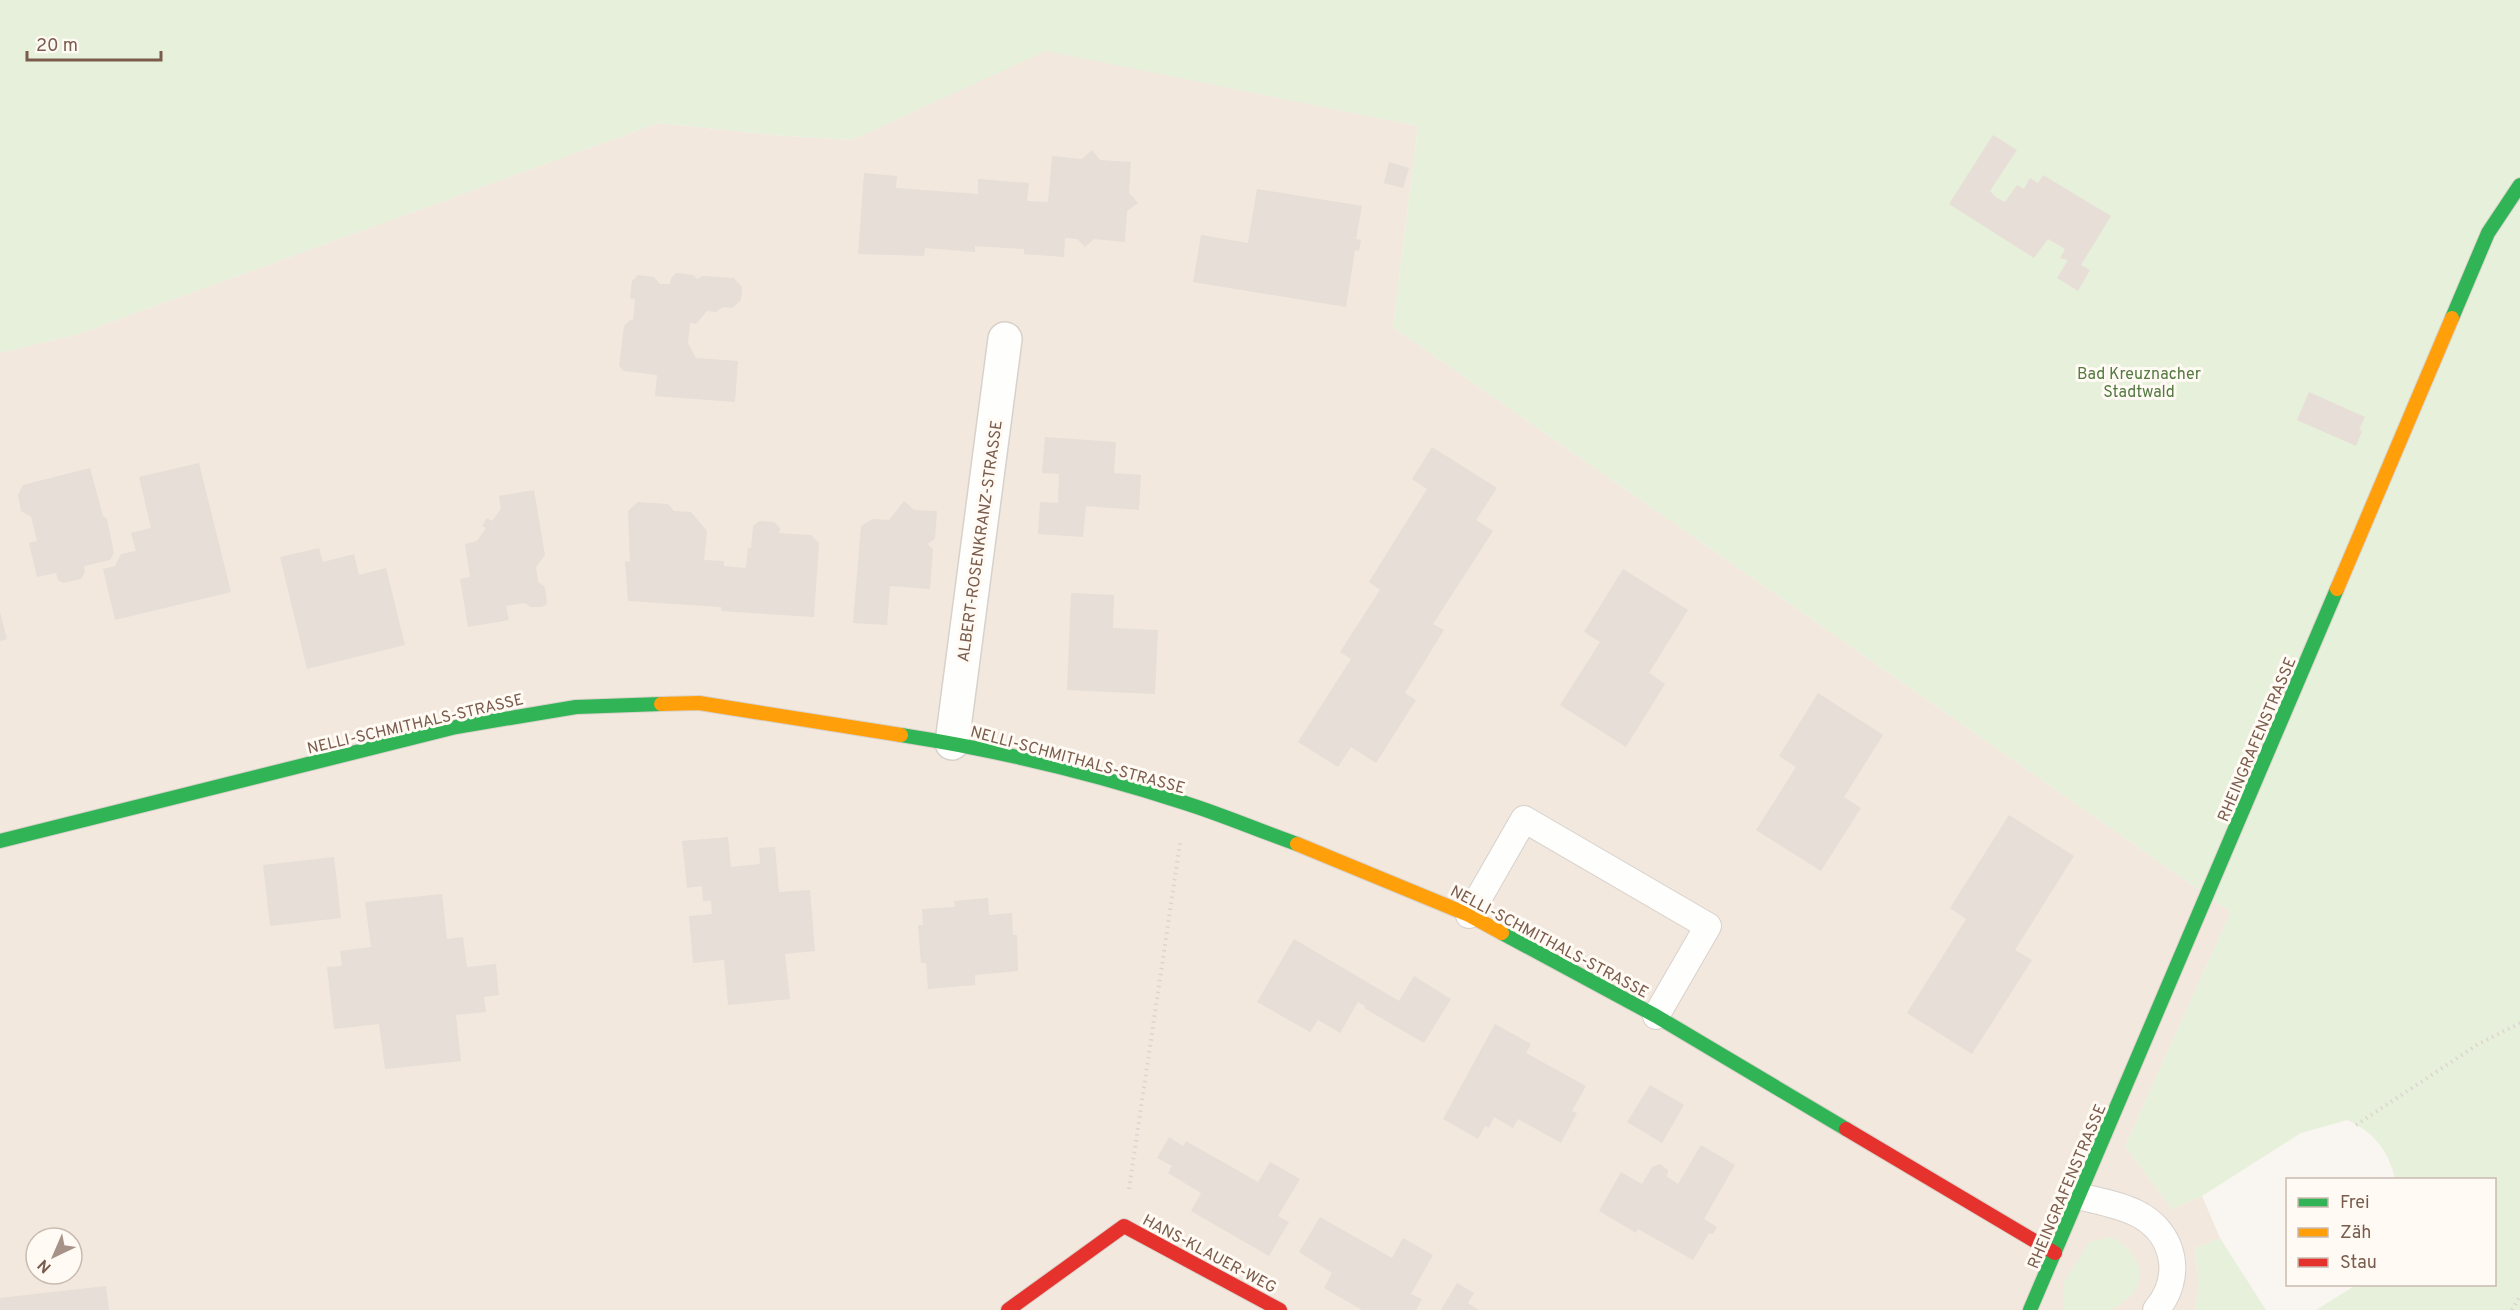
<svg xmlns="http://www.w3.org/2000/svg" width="2520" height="1310" font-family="Overpass,sans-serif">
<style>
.residential{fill:#f2e8de;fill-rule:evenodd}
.green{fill:#e7f0db}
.building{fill:#e6ded7}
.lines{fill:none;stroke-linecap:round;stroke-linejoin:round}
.lane-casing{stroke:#d7d1cb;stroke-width:28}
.street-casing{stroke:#d7d1cb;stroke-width:36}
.fast-casing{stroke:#d9d2cb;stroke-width:16}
.slow-casing{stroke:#d9d2cb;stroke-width:16}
.jam-casing{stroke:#d9d2cb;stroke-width:16}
.path{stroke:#dcd5d0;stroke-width:4;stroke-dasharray:1.5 4.5;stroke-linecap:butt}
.lane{stroke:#fefefd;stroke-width:26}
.street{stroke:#fefefd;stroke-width:33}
.fast{stroke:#30b455;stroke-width:14}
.slow{stroke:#ff9f0a;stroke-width:14}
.jam{stroke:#e5322d;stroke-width:14}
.labels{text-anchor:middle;stroke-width:6;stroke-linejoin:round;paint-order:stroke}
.park-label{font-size:16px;fill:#537a41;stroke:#fffaf3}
.street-label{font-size:16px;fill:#7a5c4d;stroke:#fffaf3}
</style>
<rect width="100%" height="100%" fill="#f9f5f0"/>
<path class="residential" d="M 1046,50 L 1418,126 L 1393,327 L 2231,912 L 2125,1146 L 2172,1209 L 2202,1196 L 2220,1238 L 2195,1248 L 2199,1282 L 2195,1310 L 0,1310 L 0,353 L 78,334 L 658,123 L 773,135 L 852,140 ZM 36,1238 L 72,1238 L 72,1274 L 36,1274 Z"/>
<path class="green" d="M 0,0 L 2520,0 L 2520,1310 L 2316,1310 L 2356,1285 L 2494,1284 L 2494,1180 L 2395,1179 C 2389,1151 2374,1132 2347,1120 L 2301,1133 L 2202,1196 L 2172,1209 L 2125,1146 L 2231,912 L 1393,327 L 1418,126 L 1046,51 L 852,140 L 773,135 L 658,123 L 78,334 L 0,353 Z
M 2110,1237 C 2136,1248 2153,1278 2127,1299 C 2122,1302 2116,1308 2111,1310 C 2100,1310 2076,1310 2063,1310 L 2063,1284 L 2089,1242 Z
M 2220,1238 L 2266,1310 L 2195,1310 L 2199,1282 L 2195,1248 Z"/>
<path class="building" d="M 1993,135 L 2017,150 L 1990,191 L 1997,198 L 2005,202 L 2017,185 L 2024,189 L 2030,178 L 2038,183 L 2043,175 L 2111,216 L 2081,265 L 2090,270 L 2078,291 L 2057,278 L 2068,260 L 2060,258 L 2065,249 L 2048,239 L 2034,258 L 1949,204 Z
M 1092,150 L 1100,160 L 1131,162 L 1129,193 L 1138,203 L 1127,211 L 1125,242 L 1094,239 L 1085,247 L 1077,239 L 1065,238 L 1064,257 L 1024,254 L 1024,249 L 975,246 L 975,252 L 925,248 L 924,256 L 858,254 L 864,173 L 897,176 L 896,188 L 978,194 L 978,179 L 1029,183 L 1027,201 L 1048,202 L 1052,156 L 1082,159 Z
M 1389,162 L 1409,168 L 1403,188 L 1384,183 Z
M 1257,189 L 1362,206 L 1356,239 L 1361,240 L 1359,251 L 1355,250 L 1346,307 L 1193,282 L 1201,235 L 1248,243 Z
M 676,273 L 693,275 L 697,279 L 703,276 L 734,278 L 742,287 L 741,300 L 732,308 L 723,307 L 716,312 L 707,311 L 696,324 L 690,323 L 688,343 L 696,358 L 738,361 L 735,402 L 655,396 L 657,375 L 624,371 L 619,366 L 624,326 L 630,320 L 633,321 L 635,299 L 630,298 L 632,281 L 638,275 L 654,277 L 660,284 L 670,284 L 671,278 Z
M 2309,392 L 2365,417 L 2359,430 L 2362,431 L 2356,446 L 2297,420 Z
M 1045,437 L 1116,442 L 1114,473 L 1141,475 L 1139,510 L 1086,506 L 1083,537 L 1038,534 L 1040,502 L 1058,503 L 1059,474 L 1042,473 Z
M 1432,447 L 1497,488 L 1476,520 L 1493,531 L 1433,624 L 1444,630 L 1405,693 L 1416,700 L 1376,763 L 1351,747 L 1338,767 L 1298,742 L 1351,659 L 1340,652 L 1380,590 L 1369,582 L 1427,489 L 1412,479 Z
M 199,463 L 231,592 L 115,620 L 103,569 L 115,566 L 121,554 L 136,551 L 131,533 L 151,528 L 139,477 Z
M 90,468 L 103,516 L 107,519 L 114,553 L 110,560 L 84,566 L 85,572 L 81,579 L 63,583 L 58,580 L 56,573 L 37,577 L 29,543 L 37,541 L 31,517 L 21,511 L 18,495 L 23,485 Z
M 534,490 L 545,555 L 536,567 L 538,582 L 545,587 L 547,604 L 542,607 L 531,607 L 525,603 L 506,606 L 509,620 L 468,627 L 460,579 L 470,577 L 465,544 L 477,541 L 486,528 L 482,526 L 487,518 L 492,521 L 501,509 L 499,496 Z
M 904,501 L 914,510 L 937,511 L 935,539 L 927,544 L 933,549 L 930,589 L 890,586 L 887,625 L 853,623 L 861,526 L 872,519 L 889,520 Z
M 638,502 L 668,504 L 674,511 L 691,512 L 707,531 L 704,560 L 724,561 L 724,566 L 746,568 L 748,548 L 751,548 L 753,526 L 759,521 L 774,522 L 780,528 L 779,533 L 811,535 L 819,543 L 814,617 L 721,611 L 721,607 L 628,601 L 625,561 L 630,562 L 628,511 Z
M 319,548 L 323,562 L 354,554 L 359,575 L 386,568 L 405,645 L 307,669 L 280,557 Z
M 1623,569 L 1688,610 L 1649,673 L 1665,684 L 1626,747 L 1560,705 L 1600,642 L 1584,632 Z
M 1071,593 L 1114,595 L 1113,628 L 1158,630 L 1155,694 L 1067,690 Z
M 0,612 L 7,639 L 0,641 Z
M 1818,693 L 1883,735 L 1844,797 L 1861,808 L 1821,871 L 1756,830 L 1796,767 L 1779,756 Z
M 2009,815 L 2074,856 L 2015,950 L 2032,960 L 1972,1054 L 1907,1013 L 1966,919 L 1950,908 Z
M 728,837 L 731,867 L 760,864 L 759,848 L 775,847 L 779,892 L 810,890 L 815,951 L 785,954 L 790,999 L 728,1005 L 724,960 L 693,963 L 689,916 L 712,914 L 711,901 L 703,901 L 702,886 L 687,888 L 682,841 Z
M 334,857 L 341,918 L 270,926 L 263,865 Z
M 442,894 L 447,939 L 463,937 L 467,967 L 496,964 L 499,995 L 484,997 L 486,1012 L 456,1015 L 461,1061 L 385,1069 L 379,1024 L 334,1029 L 327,967 L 342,966 L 340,951 L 371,947 L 365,902 Z
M 988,898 L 989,915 L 1012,913 L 1013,935 L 1017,935 L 1018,971 L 975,975 L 975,985 L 928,989 L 926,963 L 921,963 L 918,925 L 923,925 L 922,909 L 955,907 L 954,901 Z
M 1294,939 L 1399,1001 L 1414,976 L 1451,999 L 1424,1043 L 1364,1008 L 1365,1006 L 1358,1002 L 1340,1033 L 1318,1020 L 1310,1032 L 1257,1002 Z
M 1495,1024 L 1531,1044 L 1526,1053 L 1586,1086 L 1572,1111 L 1577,1113 L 1561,1143 L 1518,1119 L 1513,1128 L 1494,1117 L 1489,1128 L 1485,1126 L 1478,1139 L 1443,1119 Z
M 1650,1085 L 1684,1105 L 1662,1143 L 1627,1122 Z
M 1169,1137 L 1183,1146 L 1186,1141 L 1258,1182 L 1270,1162 L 1300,1179 L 1278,1216 L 1289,1222 L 1269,1256 L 1191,1211 L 1201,1193 L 1168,1173 L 1172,1166 L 1157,1158 Z
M 1701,1145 L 1735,1165 L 1704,1219 L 1717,1227 L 1713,1234 L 1709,1233 L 1693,1260 L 1638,1229 L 1636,1233 L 1599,1211 L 1621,1172 L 1642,1184 L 1652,1167 L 1660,1164 L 1668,1170 L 1667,1177 L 1678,1184 Z
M 1320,1217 L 1392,1258 L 1403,1238 L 1433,1255 L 1411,1294 L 1422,1299 L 1416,1310 L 1362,1310 L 1324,1288 L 1332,1273 L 1299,1252 Z
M 1457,1283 L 1474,1293 L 1468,1303 L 1479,1310 L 1441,1310 Z
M 106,1286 L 109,1310 L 0,1310 L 0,1298 Z"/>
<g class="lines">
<defs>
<path id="lane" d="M 1469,915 L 1524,819 L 1708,926 L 1656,1016
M 2078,1196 C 2097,1201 2118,1204 2136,1213 C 2175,1232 2184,1277 2156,1310"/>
<path id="street" d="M 952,743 L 1005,339"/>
<path id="fast" d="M 2452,318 L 2488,233 L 2520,185
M 901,735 C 997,750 1093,773 1185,803 C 1223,815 1260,831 1297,844
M 0,841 L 456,727 L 576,707 L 661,704
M 1502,933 L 1656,1016 L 1846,1129
M 2030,1310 L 2337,589"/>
<path id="slow" d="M 2337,589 L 2452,318
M 661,704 L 699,703 L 901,735
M 1297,844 L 1469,915 L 1502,933"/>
<path id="jam" d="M 1846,1129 L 2055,1253
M 1008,1310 L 1124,1226 L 1280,1310"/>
</defs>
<use href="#lane" class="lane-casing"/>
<use href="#street" class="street-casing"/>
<use href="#fast" class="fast-casing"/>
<use href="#slow" class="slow-casing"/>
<use href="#jam" class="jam-casing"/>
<path class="path" d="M 2356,1125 L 2477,1045 L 2520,1023
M 1129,1189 L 1180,843
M 2512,1310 L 2520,1296"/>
<use href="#lane" class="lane"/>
<use href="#street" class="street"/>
<use href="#fast" class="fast"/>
<use href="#slow" class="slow"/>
<use href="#jam" class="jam"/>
</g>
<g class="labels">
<g class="park-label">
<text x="2139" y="379">Bad Kreuznacher<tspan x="2139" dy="18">Stadtwald</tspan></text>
</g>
<g class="street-label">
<text transform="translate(979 541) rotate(-82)" y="6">ALBERT-ROSENKRANZ-STRASSE</text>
<text transform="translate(415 723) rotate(-13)" y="6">NELLI-SCHMITHALS-STRASSE</text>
<text transform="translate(2256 739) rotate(-67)" y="6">RHEINGRAFENSTRASSE</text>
<text transform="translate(1078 759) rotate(15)" y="6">NELLI-SCHMITHALS-STRASSE</text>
<text transform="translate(1550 941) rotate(28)" y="6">NELLI-SCHMITHALS-STRASSE</text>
<text transform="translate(2066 1186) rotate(-67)" y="6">RHEINGRAFENSTRASSE</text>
<text transform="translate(1210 1253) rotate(28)" y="6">HANS-KLAUER-WEG</text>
</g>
</g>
<rect x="2286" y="1178" width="210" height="108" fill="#fffaf3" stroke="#cabbb1" stroke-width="1.5"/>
<rect x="2298" y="1198" width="30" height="9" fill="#30b455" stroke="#cabbb1" stroke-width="1.5"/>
<text x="2340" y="1208" font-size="18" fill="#7a5c4d">Frei</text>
<rect x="2298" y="1228" width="30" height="9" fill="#ff9f0a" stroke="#cabbb1" stroke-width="1.5"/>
<text x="2340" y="1238" font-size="18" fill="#7a5c4d">Zäh</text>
<rect x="2298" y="1258" width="30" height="9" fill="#e5322d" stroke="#cabbb1" stroke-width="1.5"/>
<text x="2340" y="1268" font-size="18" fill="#7a5c4d">Stau</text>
<g transform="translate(54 1256) rotate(224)"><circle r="28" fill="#fffaf3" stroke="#cabbb1" stroke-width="1.5"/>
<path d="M0-4.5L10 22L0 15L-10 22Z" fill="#a69286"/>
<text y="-9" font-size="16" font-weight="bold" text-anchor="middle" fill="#7a5c4d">N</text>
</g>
<path d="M27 51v9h134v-9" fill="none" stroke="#7a5c4d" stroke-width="3"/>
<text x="36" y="51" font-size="18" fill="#7a5c4d" stroke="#fffaf3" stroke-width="4.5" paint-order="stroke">20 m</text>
</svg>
